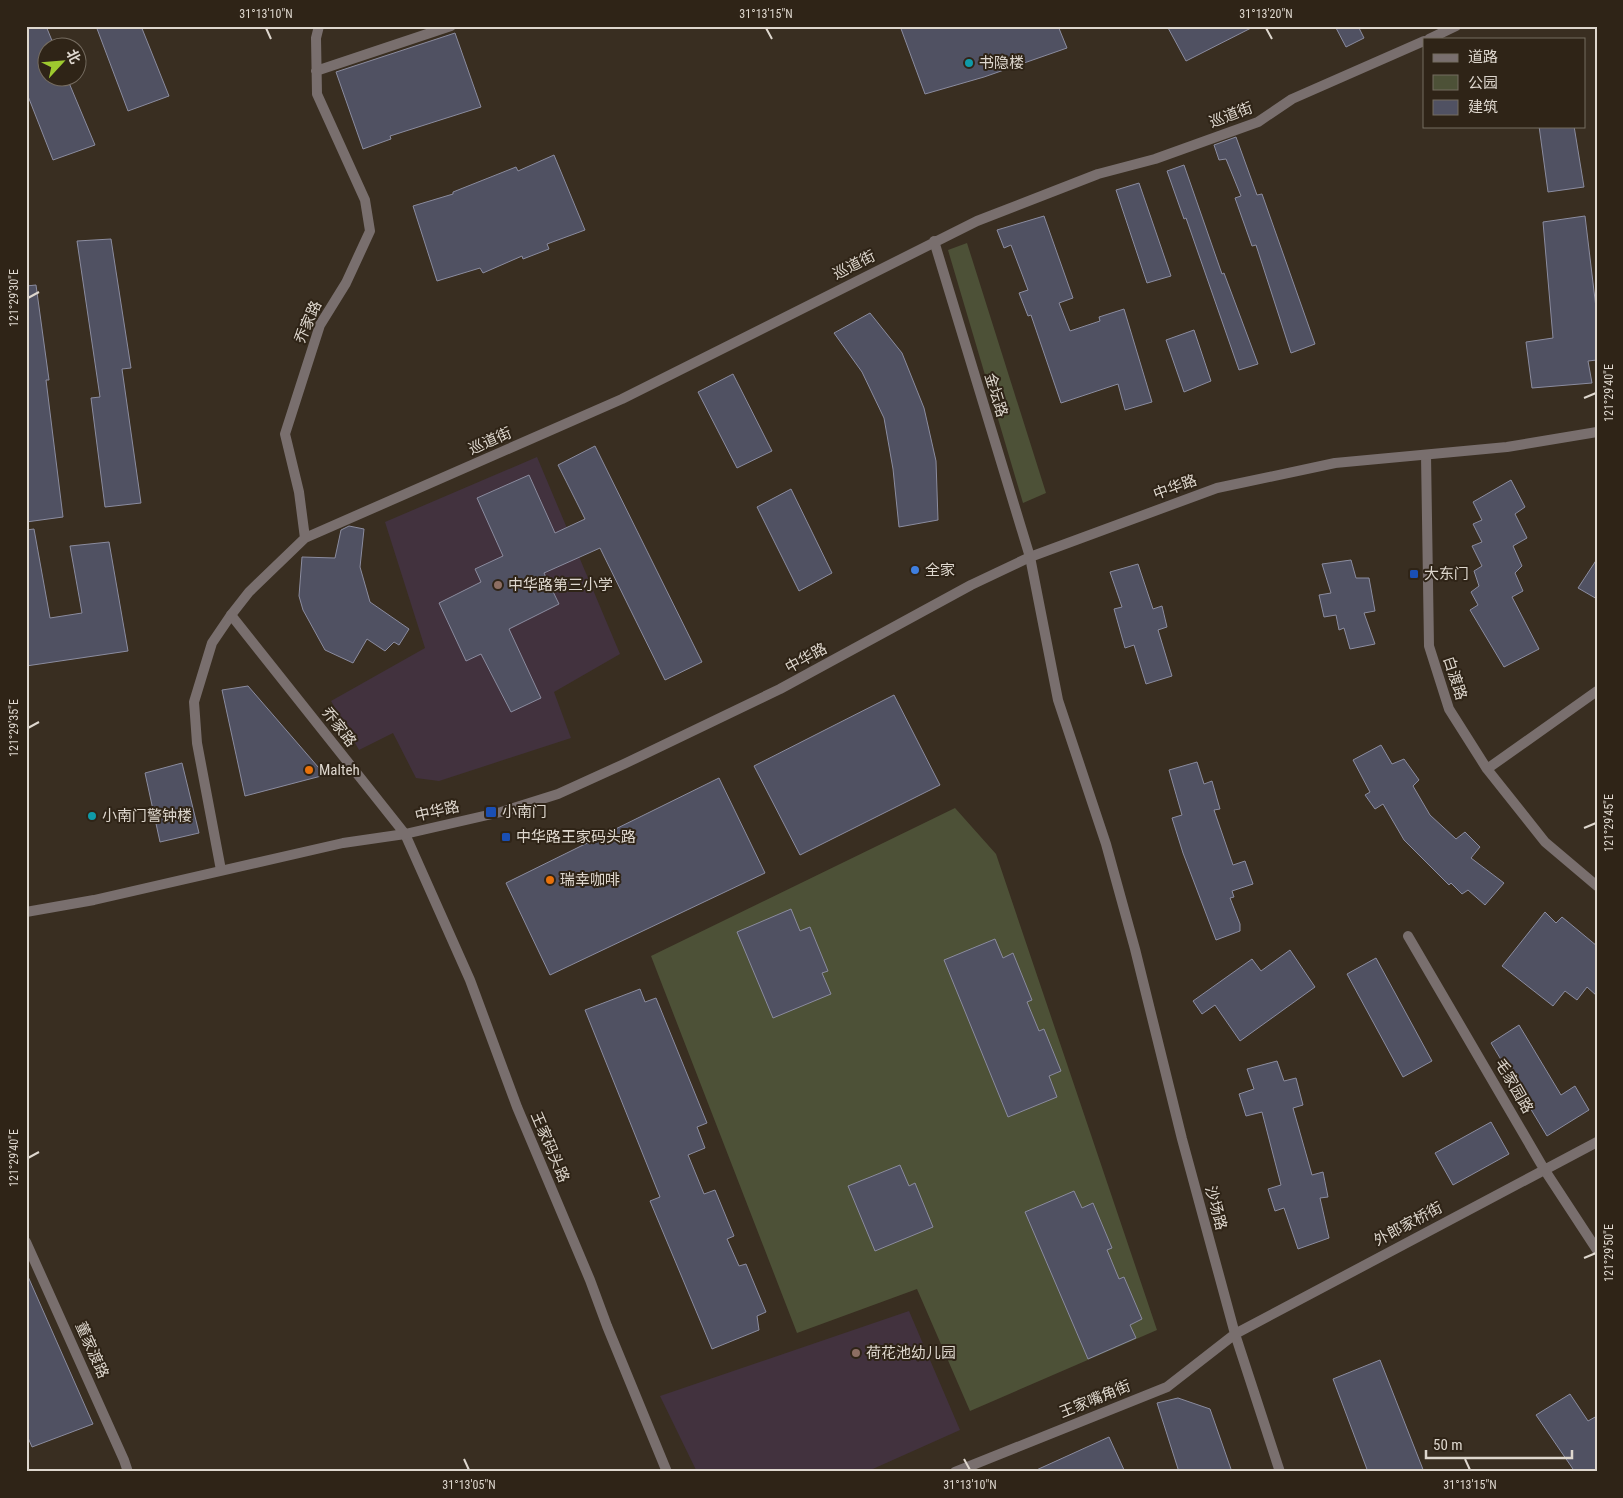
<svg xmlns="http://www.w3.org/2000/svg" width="1623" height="1498" font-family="'Roboto Condensed','Noto Sans SC',sans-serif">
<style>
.education{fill:#42323e}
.green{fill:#4d5137}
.building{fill:#505162;stroke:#8b8c9f}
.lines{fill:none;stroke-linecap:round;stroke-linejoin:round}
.minor{stroke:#796f6e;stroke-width:10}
.tertiary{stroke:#796f6e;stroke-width:10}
.ticks{fill:none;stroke:#ded7ce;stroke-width:2}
.culture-dot{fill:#0f9aa8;stroke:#2f2417;stroke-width:2}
.shop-dot{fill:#3f7fe0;stroke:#2f2417;stroke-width:2}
.transit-dot{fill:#1a4fb4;stroke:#2f2417;stroke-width:2}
.education-dot{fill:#8d6e63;stroke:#2f2417;stroke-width:2}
.food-dot{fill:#e8710a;stroke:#2f2417;stroke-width:2}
.labels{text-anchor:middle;stroke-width:4;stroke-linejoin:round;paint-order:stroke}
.poi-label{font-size:15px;fill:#ded7ce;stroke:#2f2417;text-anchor:start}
.street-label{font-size:15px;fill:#ded7ce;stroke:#2f2417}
.neatline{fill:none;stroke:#ded7ce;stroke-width:2}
.ticks-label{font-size:12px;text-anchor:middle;fill:#ded7ce}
</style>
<rect width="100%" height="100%" fill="#392e21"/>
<path class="education" d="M 537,457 L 620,654 L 554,692 L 571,738 L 439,781 L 416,778 L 393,733 L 359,750 L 331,701 L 425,648 L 385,522 Z
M 909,1311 L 960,1430 L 866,1472 L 697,1472 L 660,1396 Z"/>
<path class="green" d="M 967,243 L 1046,493 L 1023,503 L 948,250 Z
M 955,808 L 996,854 L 1157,1330 L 970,1411 L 917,1289 L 797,1333 L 651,956 Z"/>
<path class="building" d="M 26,26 L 46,26 L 55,48 L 48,48 L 48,78 L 67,78 L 95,145 L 53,160 L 26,91 Z
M 96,26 L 141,26 L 169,96 L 128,111 Z
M 900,26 L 1058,26 L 1067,48 L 984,77 L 925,94 Z
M 1167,26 L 1255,26 L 1186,61 Z
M 1335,26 L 1358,26 L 1364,38 L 1346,47 Z
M 455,33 L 481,107 L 390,136 L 391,139 L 363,149 L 336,72 Z
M 1539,126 L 1574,126 L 1584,187 L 1548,192 Z
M 1236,137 L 1257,195 L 1262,194 L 1315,344 L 1291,353 L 1256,245 L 1252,246 L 1235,198 L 1241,196 L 1226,159 L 1219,160 L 1214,145 Z
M 554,155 L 585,230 L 547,244 L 549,249 L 523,259 L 522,256 L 483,273 L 480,268 L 437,281 L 413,206 L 453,194 L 453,192 L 516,167 L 518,171 Z
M 1184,165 L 1222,274 L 1224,273 L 1258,364 L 1239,370 L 1186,218 L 1184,219 L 1167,171 Z
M 1139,183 L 1171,276 L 1147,283 L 1116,190 Z
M 1044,216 L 1073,298 L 1059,303 L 1070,331 L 1100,321 L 1099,317 L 1124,309 L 1152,402 L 1125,410 L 1118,384 L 1061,403 L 1031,315 L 1028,316 L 1019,293 L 1028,290 L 1011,245 L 1004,248 L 997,230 Z
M 1585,216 L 1597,316 L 1597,360 L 1588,361 L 1592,383 L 1532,388 L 1526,342 L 1553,338 L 1543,222 Z
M 111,239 L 131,368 L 122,369 L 141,503 L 105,507 L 91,398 L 100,397 L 77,241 Z
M 36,285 L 49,380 L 46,380 L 63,517 L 26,522 L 26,286 Z
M 870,313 L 902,353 L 924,408 L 936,461 L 938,520 L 899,527 L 893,469 L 884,418 L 862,372 L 834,333 Z
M 1194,330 L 1211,381 L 1184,392 L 1166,340 Z
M 733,374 L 772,451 L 737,468 L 698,392 Z
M 595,446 L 702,662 L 665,680 L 600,548 L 544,573 L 559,604 L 509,629 L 541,698 L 511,712 L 481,654 L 466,661 L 439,603 L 481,582 L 475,569 L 503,556 L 477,498 L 529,475 L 555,533 L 585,519 L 558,465 Z
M 1511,480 L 1525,507 L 1515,514 L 1527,538 L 1513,546 L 1522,566 L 1515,573 L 1523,591 L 1512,597 L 1539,649 L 1504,667 L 1470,610 L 1478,605 L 1471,592 L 1479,586 L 1474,571 L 1482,566 L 1472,546 L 1482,542 L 1473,524 L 1482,520 L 1473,502 Z
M 791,489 L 832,573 L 799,591 L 757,507 Z
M 349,526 L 364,529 L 360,567 L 370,602 L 409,629 L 399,645 L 394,642 L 385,651 L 367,639 L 353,663 L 325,650 L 303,610 L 299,596 L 302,557 L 335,558 L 341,530 Z
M 34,529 L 50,618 L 82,613 L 70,546 L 109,542 L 128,651 L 26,666 L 26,530 Z
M 1597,559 L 1597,599 L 1578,588 Z
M 1351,560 L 1356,578 L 1369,578 L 1375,611 L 1364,613 L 1375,644 L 1350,649 L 1344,628 L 1339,630 L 1336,615 L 1324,617 L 1319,595 L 1331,593 L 1322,564 Z
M 1138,564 L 1153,609 L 1162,606 L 1167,627 L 1158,630 L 1172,676 L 1146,684 L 1134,645 L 1125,648 L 1114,609 L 1122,607 L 1110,572 Z
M 248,686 L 325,775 L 245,796 L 222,690 Z
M 894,695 L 940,785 L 800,855 L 754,766 Z
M 1381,745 L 1392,764 L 1404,759 L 1419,780 L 1413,786 L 1430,815 L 1456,839 L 1465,832 L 1480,847 L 1471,858 L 1504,883 L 1485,905 L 1468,890 L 1462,894 L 1451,883 L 1449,885 L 1404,840 L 1383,804 L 1375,809 L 1365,795 L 1370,792 L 1353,760 Z
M 1197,762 L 1204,784 L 1212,781 L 1220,809 L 1214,810 L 1233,865 L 1245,861 L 1253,884 L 1232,891 L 1234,897 L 1230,898 L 1240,924 L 1240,931 L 1216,940 L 1183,853 L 1172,818 L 1182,815 L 1169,770 Z
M 182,763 L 199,833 L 160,842 L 145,773 Z
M 719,778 L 765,873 L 550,975 L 506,883 Z
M 791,909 L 800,931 L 810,927 L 828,971 L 822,973 L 831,994 L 773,1018 L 737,932 Z
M 1545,912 L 1556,923 L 1562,917 L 1597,946 L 1597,996 L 1587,987 L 1577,1000 L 1565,991 L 1553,1006 L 1502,966 Z
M 995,939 L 1003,958 L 1013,953 L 1032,1000 L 1027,1002 L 1039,1031 L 1044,1029 L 1061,1071 L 1049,1076 L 1057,1097 L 1008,1117 L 944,960 Z
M 1290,950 L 1315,987 L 1240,1041 L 1215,1005 L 1202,1014 L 1193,1001 L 1252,959 L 1261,971 Z
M 1376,958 L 1432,1061 L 1403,1077 L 1347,974 Z
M 640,989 L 645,1002 L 656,998 L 707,1123 L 697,1127 L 705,1148 L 688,1155 L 704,1194 L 715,1190 L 734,1236 L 727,1239 L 739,1266 L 746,1264 L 766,1312 L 757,1316 L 759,1330 L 712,1349 L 650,1201 L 660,1197 L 585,1010 Z
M 1519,1025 L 1561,1095 L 1575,1086 L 1589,1110 L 1547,1136 L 1491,1043 Z
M 1277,1061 L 1284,1081 L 1296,1078 L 1303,1105 L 1293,1108 L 1312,1175 L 1323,1172 L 1328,1197 L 1320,1198 L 1329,1238 L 1298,1249 L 1284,1208 L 1275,1211 L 1268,1189 L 1281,1185 L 1262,1112 L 1246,1116 L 1239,1094 L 1254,1089 L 1247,1069 Z
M 1491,1122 L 1509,1154 L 1453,1185 L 1435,1153 Z
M 900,1165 L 909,1186 L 915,1183 L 933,1227 L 875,1251 L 848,1186 Z
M 1074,1191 L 1082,1208 L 1093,1203 L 1112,1248 L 1107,1250 L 1119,1279 L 1124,1277 L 1142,1319 L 1130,1325 L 1136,1338 L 1088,1359 L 1025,1212 Z
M 26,1272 L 93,1424 L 32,1447 L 26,1433 Z
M 1380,1360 L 1424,1472 L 1368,1472 L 1333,1379 Z
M 1570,1394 L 1588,1421 L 1597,1416 L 1597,1472 L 1575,1472 L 1536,1415 Z
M 1178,1398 L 1210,1409 L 1232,1472 L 1179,1472 L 1157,1403 Z
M 1109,1437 L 1125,1472 L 1032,1472 Z"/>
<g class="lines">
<path class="minor" d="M 1429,39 L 1456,26
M 316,71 L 451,26
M 934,241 L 1030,557 L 1058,700 L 1106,844 L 1135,949 L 1182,1139 L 1235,1334 L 1280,1472
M 1426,455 L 1429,646 L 1449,709 L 1487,769 L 1545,842 L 1597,886
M 305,538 L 622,399 L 977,221 L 1098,174 L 1155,159 L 1258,122 L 1292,99 L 1424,41
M 1487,769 L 1597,691
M 405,834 L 470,980 L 517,1107 L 590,1280 L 607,1326 L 667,1472
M 221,870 L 197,743 L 194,702 L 212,643 L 231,615 L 249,592 L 305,538 L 299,492 L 285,434 L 320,325 L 346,283 L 370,231 L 365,200 L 317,94 L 316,38 L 319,26
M 1408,936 L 1544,1169 L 1597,1250
M 26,1242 L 124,1460 L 128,1472
M 955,1472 L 1167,1387 L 1235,1334 L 1597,1142"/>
<path class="tertiary" d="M 231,615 L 405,834
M 26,912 L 94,900 L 343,843 L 405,834 L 501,812 L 558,794 L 624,764 L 780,689 L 971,585 L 1030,557 L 1217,488 L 1335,463 L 1507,447 L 1597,432"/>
</g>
<path class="ticks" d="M 266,28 L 271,39M 766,28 L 772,39M 1266,28 L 1272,39M 28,298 L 39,292M 1584,398 L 1596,393M 28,728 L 39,722M 1584,828 L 1596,823M 28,1158 L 39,1152M 1584,1258 L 1596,1253M 464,1459 L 469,1470M 964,1459 L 970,1470M 1465,1459 L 1470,1470"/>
<g class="culture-dot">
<circle cx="969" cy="63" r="5"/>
<circle cx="92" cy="816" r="5"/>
</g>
<circle class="shop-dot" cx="915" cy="570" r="5"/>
<g class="transit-dot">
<rect x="1409" y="569" width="10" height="10" rx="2.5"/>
<rect x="485" y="806" width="12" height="12" rx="2.5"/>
<rect x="501" y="832" width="10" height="10" rx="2.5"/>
</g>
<g class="education-dot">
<circle cx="498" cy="585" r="5"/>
<circle cx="856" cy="1353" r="5"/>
</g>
<g class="food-dot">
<circle cx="309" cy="770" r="5"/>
<circle cx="550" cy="880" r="5"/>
</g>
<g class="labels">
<g class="poi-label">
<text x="979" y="68">书隐楼</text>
<text x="925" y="575">全家</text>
<text x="1424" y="579">大东门</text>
<text x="508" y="590">中华路第三小学</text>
<text x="319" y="775">Malteh</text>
<text x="502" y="817">小南门</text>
<text x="102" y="821">小南门警钟楼</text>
<text x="516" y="842">中华路王家码头路</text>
<text x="560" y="885">瑞幸咖啡</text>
<text x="866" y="1358">荷花池幼儿园</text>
</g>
<g class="street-label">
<text transform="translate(1231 115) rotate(-21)" y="5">巡道街</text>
<text transform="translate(854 265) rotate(-27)" y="5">巡道街</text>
<text transform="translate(308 322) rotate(-66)" y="5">乔家路</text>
<text transform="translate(996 395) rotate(73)" y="5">金坛路</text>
<text transform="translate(490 441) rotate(-24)" y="5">巡道街</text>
<text transform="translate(1175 487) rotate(-20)" y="5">中华路</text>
<text transform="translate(806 658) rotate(-29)" y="5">中华路</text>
<text transform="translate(1455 678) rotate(72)" y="5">白渡路</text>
<text transform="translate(339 727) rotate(52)" y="5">乔家路</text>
<text transform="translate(437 811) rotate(-13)" y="5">中华路</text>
<text transform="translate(1514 1086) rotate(60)" y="5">毛家园路</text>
<text transform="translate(550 1147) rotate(67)" y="5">王家码头路</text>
<text transform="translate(1216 1208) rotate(75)" y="5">沙场路</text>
<text transform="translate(1408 1224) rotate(-28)" y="5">外郎家桥街</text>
<text transform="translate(92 1350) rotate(66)" y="5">董家渡路</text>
<text transform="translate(1095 1399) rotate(-22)" y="5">王家嘴角街</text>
</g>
</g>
<rect width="1623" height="1498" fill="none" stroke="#2f2417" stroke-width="55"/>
<rect x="1423" y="38" width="162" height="90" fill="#2f2417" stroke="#756c60"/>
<rect x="1433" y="54" width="25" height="8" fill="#796f6e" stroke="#756c60"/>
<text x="1468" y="62" font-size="15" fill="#ded7ce">道路</text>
<rect x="1433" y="75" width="25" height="15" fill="#4d5137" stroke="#756c60"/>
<text x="1468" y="88" font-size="15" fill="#ded7ce">公园</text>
<rect x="1433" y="100" width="25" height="15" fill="#505162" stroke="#756c60"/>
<text x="1468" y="112" font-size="15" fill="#ded7ce">建筑</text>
<g transform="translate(62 62) rotate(64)"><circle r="24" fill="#2f2417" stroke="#756c60"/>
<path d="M0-4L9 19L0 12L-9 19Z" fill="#9eca2f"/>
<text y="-8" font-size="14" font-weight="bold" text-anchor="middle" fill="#ded7ce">北</text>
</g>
<path d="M1426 1450v8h146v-8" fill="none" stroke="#ded7ce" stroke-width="2.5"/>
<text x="1433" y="1450" font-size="15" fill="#ded7ce" stroke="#2f2417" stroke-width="4" paint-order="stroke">50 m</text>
<rect x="28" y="28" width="1568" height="1442" class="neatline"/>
<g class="ticks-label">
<text x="266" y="18">31°13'10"N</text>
<text x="766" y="18">31°13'15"N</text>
<text x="1266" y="18">31°13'20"N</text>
<text transform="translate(14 298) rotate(-90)" y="4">121°29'30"E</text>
<text transform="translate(1609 393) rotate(-90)" y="4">121°29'40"E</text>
<text transform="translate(14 728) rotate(-90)" y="4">121°29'35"E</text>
<text transform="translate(1609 823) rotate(-90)" y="4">121°29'45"E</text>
<text transform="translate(14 1158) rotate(-90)" y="4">121°29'40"E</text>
<text transform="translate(1609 1253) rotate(-90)" y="4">121°29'50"E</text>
<text x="469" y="1489">31°13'05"N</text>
<text x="970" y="1489">31°13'10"N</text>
<text x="1470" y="1489">31°13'15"N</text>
</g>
</svg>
